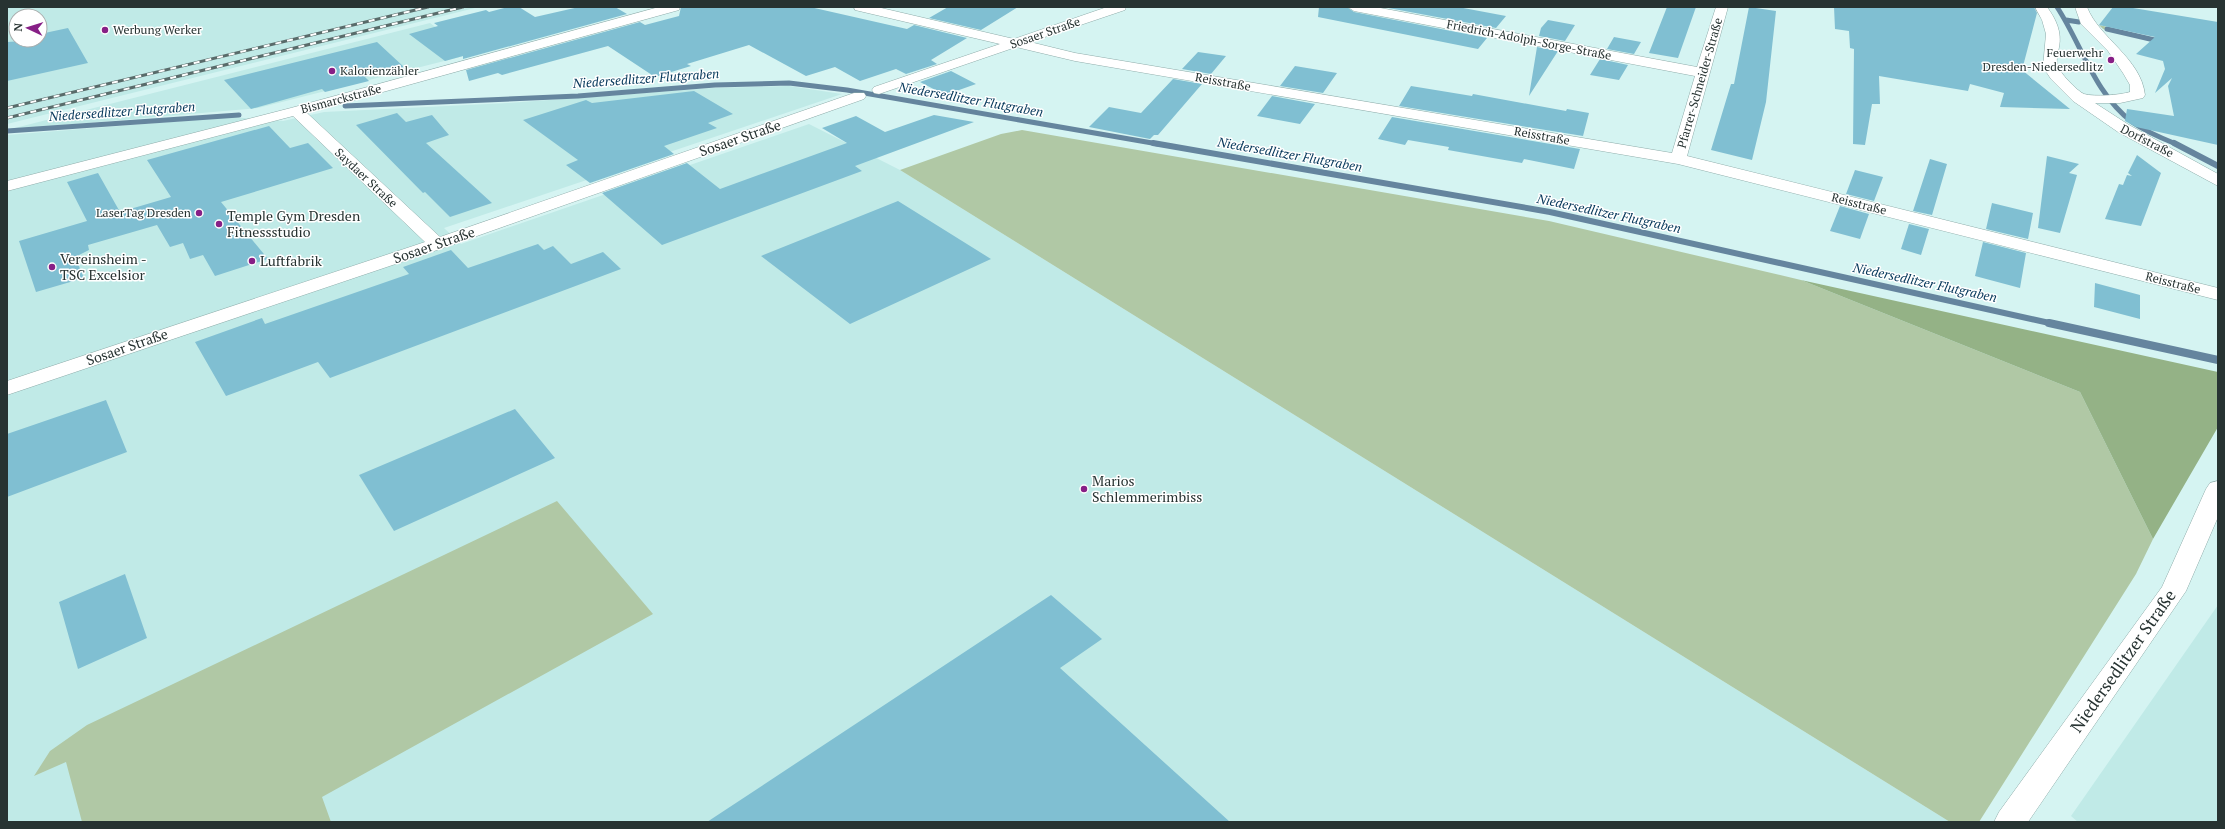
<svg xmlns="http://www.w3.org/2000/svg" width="2225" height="829" font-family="'PT Serif',serif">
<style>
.built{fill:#c0eae7;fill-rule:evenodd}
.green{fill:#b0c8a5}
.forest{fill:#94b286}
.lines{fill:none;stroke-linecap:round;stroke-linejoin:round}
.stream-far2{stroke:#65859e;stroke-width:5}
.stream-far1{stroke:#65859e;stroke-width:6}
.stream{stroke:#65859e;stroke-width:8}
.building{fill:#80bfd2}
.street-casing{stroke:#8facaa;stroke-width:1}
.street{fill:#fff;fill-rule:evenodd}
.rail-casing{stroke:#596b6a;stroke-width:3}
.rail{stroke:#fff;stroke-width:2;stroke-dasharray:6;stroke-linecap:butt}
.poi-dot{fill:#871f86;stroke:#fff;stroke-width:1.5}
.labels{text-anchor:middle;stroke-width:3;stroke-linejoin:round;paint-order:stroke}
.far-poi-label{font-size:12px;fill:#273332;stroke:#fff;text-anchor:start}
.far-street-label{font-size:12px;fill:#273332;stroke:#fff}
.far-water-label{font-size:13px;font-style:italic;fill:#05375a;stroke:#fff}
.street-label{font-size:14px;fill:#273332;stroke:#fff}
.poi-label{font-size:14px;fill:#273332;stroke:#fff;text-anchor:start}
.near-street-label{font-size:17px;fill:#273332;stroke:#fff}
</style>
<rect width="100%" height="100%" fill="#d5f4f2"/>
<path class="built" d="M 7,7 L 479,7 L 7,124 ZM 16,16 L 40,16 L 40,40 L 16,40 Z
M 430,23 L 472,54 L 258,108 L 7,130 Z
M 789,86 L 842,94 L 444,228 L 461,244 L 809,124 L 900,170 L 1950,822 L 7,822 L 7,135 L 232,117 L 283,121 L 324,112 L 508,103 L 713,88 Z
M 2218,605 L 2218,822 L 2078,822 L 2071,816 Z"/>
<path class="green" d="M 2099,25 L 2218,53 L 2218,57 L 2103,29 Z
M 1022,130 L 1549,221 L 1801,280 L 2080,392 L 2153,539 L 2136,574 L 1979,822 L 1950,822 L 900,170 L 1001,134 Z
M 557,501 L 653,614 L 322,797 L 331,822 L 82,822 L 66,762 L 34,776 L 50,751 L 87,725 Z"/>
<path class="forest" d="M 1801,280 L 2218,372 L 2218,427 L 2153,539 L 2080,392 Z"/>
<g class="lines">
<path class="stream-far2" d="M 2057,7 C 2082,45 2094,93 2132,122 C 2145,131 2161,138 2176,144
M 2066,20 L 2079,22
M 2107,29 L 2163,42
M 345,106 L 578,96 L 715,85 L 789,83 L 847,90 L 1158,144
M 7,131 L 239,115"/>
<path class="stream-far1" d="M 1153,143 L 1550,212 L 2054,324
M 2174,143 L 2218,166"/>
<path class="stream" d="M 2049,323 L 2218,360"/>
</g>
<path class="building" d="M 508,7 L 519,7 L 535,17 L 579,7 L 615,7 L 627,14 L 463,59 L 463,56 L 445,61 L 409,34 L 438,26 L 434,23 L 486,10 L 489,12 Z
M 681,7 L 810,7 L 907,29 L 914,25 L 967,38 L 931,60 L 937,64 L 906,74 L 896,69 L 860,81 L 835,67 L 806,76 L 749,45 L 687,64 L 691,66 L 655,77 L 608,46 L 502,75 L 498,73 L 469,81 L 466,70 L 640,22 L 645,25 L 679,16 Z
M 948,7 L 1018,7 L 981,30 L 929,18 Z
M 1319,7 L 1347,7 L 1354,12 L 1487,38 L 1478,49 L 1318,17 Z
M 1383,7 L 1458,7 L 1506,16 L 1496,28 Z
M 1667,7 L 1696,7 L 1678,58 L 1649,53 Z
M 1749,7 L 1776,11 L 1766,102 L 1752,160 L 1711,150 L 1731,84 L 1734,84 Z
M 1834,7 L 2034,7 L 2037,13 L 2022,70 L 2070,109 L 2000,107 L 2004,93 L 1970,84 L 1968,91 L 1879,76 L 1880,104 L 1872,104 L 1865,145 L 1853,144 L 1854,49 L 1850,48 L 1849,31 L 1835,29 Z
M 2113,7 L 2127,7 L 2218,22 L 2218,145 L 2136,127 L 2125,121 L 2127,109 L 2174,116 L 2168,86 L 2172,78 L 2155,93 L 2165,69 L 2163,61 L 2136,54 L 2155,37 L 2099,25 Z
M 1548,20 L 1575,25 L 1565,41 L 1539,36 L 1541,28 Z
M 68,28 L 88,63 L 7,81 L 7,42 L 40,40 L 40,34 Z
M 1614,37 L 1641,42 L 1634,54 L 1607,49 Z
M 377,42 L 404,67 L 365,77 L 369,81 L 325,92 L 322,89 L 251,109 L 224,80 Z
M 1537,47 L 1558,51 L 1529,96 Z
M 1198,52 L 1226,56 L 1211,74 L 1182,69 Z
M 1600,59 L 1628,65 L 1619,80 L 1590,75 Z
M 1295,66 L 1337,73 L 1323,93 L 1280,86 Z
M 951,71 L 976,84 L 945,95 L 920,82 Z
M 1173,79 L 1202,84 L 1158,135 L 1154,135 L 1150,139 L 1089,127 L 1109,107 L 1141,113 Z
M 1411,86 L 1472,96 L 1473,94 L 1566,111 L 1567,109 L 1589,113 L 1583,136 L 1399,106 Z
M 694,91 L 733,114 L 708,123 L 717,128 L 664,146 L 674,154 L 590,183 L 566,165 L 578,160 L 523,120 L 586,100 L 592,103 Z
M 1272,96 L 1315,104 L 1300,124 L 1257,116 Z
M 397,113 L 406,122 L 432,115 L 449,135 L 426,143 L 492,203 L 450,217 L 425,192 L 423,193 L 356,125 Z
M 934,115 L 974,122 L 855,166 L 862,171 L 662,245 L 602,193 L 687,163 L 720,189 L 847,143 L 822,128 L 856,116 L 885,132 Z
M 1392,117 L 1580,149 L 1574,169 L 1524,159 L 1522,163 L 1493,158 L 1448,150 L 1449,147 L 1408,140 L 1405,145 L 1378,139 Z
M 269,126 L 290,148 L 308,143 L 333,168 L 221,202 L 268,259 L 215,276 L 203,255 L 190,259 L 183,243 L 170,247 L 157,225 L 88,245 L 89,250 L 75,257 L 84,278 L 36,292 L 19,241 L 87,221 L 67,182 L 98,173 L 120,212 L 171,197 L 147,160 Z
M 2137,155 L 2161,173 L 2141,226 L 2105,219 L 2119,184 L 2123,185 L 2127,175 L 2132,176 L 2128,173 Z
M 2047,156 L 2079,164 L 2069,173 L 2077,175 L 2060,233 L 2038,228 Z
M 1930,159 L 1947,164 L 1932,215 L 1913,211 Z
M 1855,170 L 1883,177 L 1874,201 L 1846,194 Z
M 898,201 L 991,259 L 850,324 L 761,256 Z
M 1992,203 L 2033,213 L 2028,239 L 1986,229 Z
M 1840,206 L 1869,214 L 1860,239 L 1830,231 Z
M 1909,224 L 1929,229 L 1921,255 L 1901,249 Z
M 1983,242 L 2026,253 L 2020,288 L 1975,276 Z
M 538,244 L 544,250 L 553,246 L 571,264 L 603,252 L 621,269 L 330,378 L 318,362 L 226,396 L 195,342 L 262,318 L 265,324 L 409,274 L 403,267 L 451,250 L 468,268 Z
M 2095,283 L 2140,295 L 2140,319 L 2094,307 Z
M 106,400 L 127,452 L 7,497 L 7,434 Z
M 515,409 L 555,458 L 394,531 L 359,475 Z
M 125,574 L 147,638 L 78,669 L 59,602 Z
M 1051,595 L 1102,639 L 1060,668 L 1230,822 L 707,822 Z"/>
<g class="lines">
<defs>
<path id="street" d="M 659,7 L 680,7 L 679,10 L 307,113 L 440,237 L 854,93 L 864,93 L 866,96 L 864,99 L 443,248 L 7,395 L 7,381 L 425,242 L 293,116 L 7,191 L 7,181 L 291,108 Z
M 854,7 L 877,7 L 1014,39 L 1107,7 L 1126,7 L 1125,10 L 1030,42 L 1075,53 L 1672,153 L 1695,76 L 1354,11 L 1348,7 L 1375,7 L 1697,67 L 1716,7 L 1728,7 L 1687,156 L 2218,288 L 2218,300 L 1678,164 L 1075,61 L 1016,47 L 879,94 L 874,93 L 872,90 L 874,87 L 1000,44 L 855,10 Z
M 2035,7 L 2047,7 C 2056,19 2062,32 2059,47 C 2058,53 2056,59 2057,65 C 2059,72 2077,91 2084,94 C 2095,97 2120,95 2130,92 L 2130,85 L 2123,73 L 2108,51 L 2081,24 L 2075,7 L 2087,7 C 2099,38 2141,58 2145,95 L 2143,98 L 2120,103 L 2095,103 L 2129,125 L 2218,174 L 2218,186 L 2118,132 L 2073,101 L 2051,79 L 2043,67 L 2046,34 L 2042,20 Z
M 2218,481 L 2218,517 L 2186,591 L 2028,822 L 1994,822 L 1999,812 L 2162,587 L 2206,489 L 2210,483 Z"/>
</defs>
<use href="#street" class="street-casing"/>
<use href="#street" class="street"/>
<defs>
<path id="rail" d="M 7,108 L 428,7
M 7,118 L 463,7"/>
</defs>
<use href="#rail" class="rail-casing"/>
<use href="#rail" class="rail"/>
</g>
<g class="poi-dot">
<circle cx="105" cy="30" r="4"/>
<circle cx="2111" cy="60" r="4"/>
<circle cx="332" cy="71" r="4"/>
<circle cx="199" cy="213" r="4"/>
<circle cx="219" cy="224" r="4"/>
<circle cx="252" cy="261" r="4"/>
<circle cx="52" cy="267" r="4"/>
<circle cx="1084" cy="489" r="4"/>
</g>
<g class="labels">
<g class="far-poi-label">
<text x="113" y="34">Werbung Werker</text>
<text x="2103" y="57" text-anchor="end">Feuerwehr<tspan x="2103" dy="14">Dresden-Niedersedlitz</tspan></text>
<text x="340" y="75">Kalorienzähler</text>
<text x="191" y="217" text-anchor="end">LaserTag Dresden</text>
</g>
<g class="far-street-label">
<text transform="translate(1045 33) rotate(-19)" y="4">Sosaer Straße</text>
<text transform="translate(1529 40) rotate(11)" y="4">Friedrich-Adolph-Sorge-Straße</text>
<text transform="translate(1223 82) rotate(10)" y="4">Reisstraße</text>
<text transform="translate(1700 83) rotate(-74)" y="4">Pfarrer-Schneider-Straße</text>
<text transform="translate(341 99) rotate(-15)" y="4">Bismarckstraße</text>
<text transform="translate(1542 136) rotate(10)" y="4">Reisstraße</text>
<text transform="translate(2147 141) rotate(27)" y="4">Dorfstraße</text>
<text transform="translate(366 178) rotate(43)" y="4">Saydaer Straße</text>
<text transform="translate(1859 204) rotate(14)" y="4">Reisstraße</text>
<text transform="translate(2173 283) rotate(14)" y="4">Reisstraße</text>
</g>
<g class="far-water-label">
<text transform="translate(646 78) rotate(-4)" y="5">Niedersedlitzer Flutgraben</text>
<text transform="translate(971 99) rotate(10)" y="5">Niedersedlitzer Flutgraben</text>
<text transform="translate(122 111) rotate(-4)" y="5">Niedersedlitzer Flutgraben</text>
<text transform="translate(1290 154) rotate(10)" y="5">Niedersedlitzer Flutgraben</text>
<text transform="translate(1609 213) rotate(12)" y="5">Niedersedlitzer Flutgraben</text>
<text transform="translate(1925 282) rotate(12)" y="5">Niedersedlitzer Flutgraben</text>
</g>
<g class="street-label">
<text transform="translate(740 138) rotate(-19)" y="5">Sosaer Straße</text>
<text transform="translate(434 245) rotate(-19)" y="5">Sosaer Straße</text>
<text transform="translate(127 347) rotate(-19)" y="5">Sosaer Straße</text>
</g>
<g class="poi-label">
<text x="227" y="221">Temple Gym Dresden<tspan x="227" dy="16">Fitnessstudio</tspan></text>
<text x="60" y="264">Vereinsheim -<tspan x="60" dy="16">TSC Excelsior</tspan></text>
<text x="260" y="266">Luftfabrik</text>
<text x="1092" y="486">Marios<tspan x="1092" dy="16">Schlemmerimbiss</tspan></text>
</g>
<g class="near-street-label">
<text transform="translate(2123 661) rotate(-55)" y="6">Niedersedlitzer Straße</text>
</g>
</g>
<rect width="2225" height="829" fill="none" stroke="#273332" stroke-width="16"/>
<g transform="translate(28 28) rotate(274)"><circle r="19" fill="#ffffff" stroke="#a9adad"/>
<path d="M0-3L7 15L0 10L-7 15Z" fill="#871f86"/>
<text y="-6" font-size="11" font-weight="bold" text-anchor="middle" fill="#273332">N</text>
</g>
</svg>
